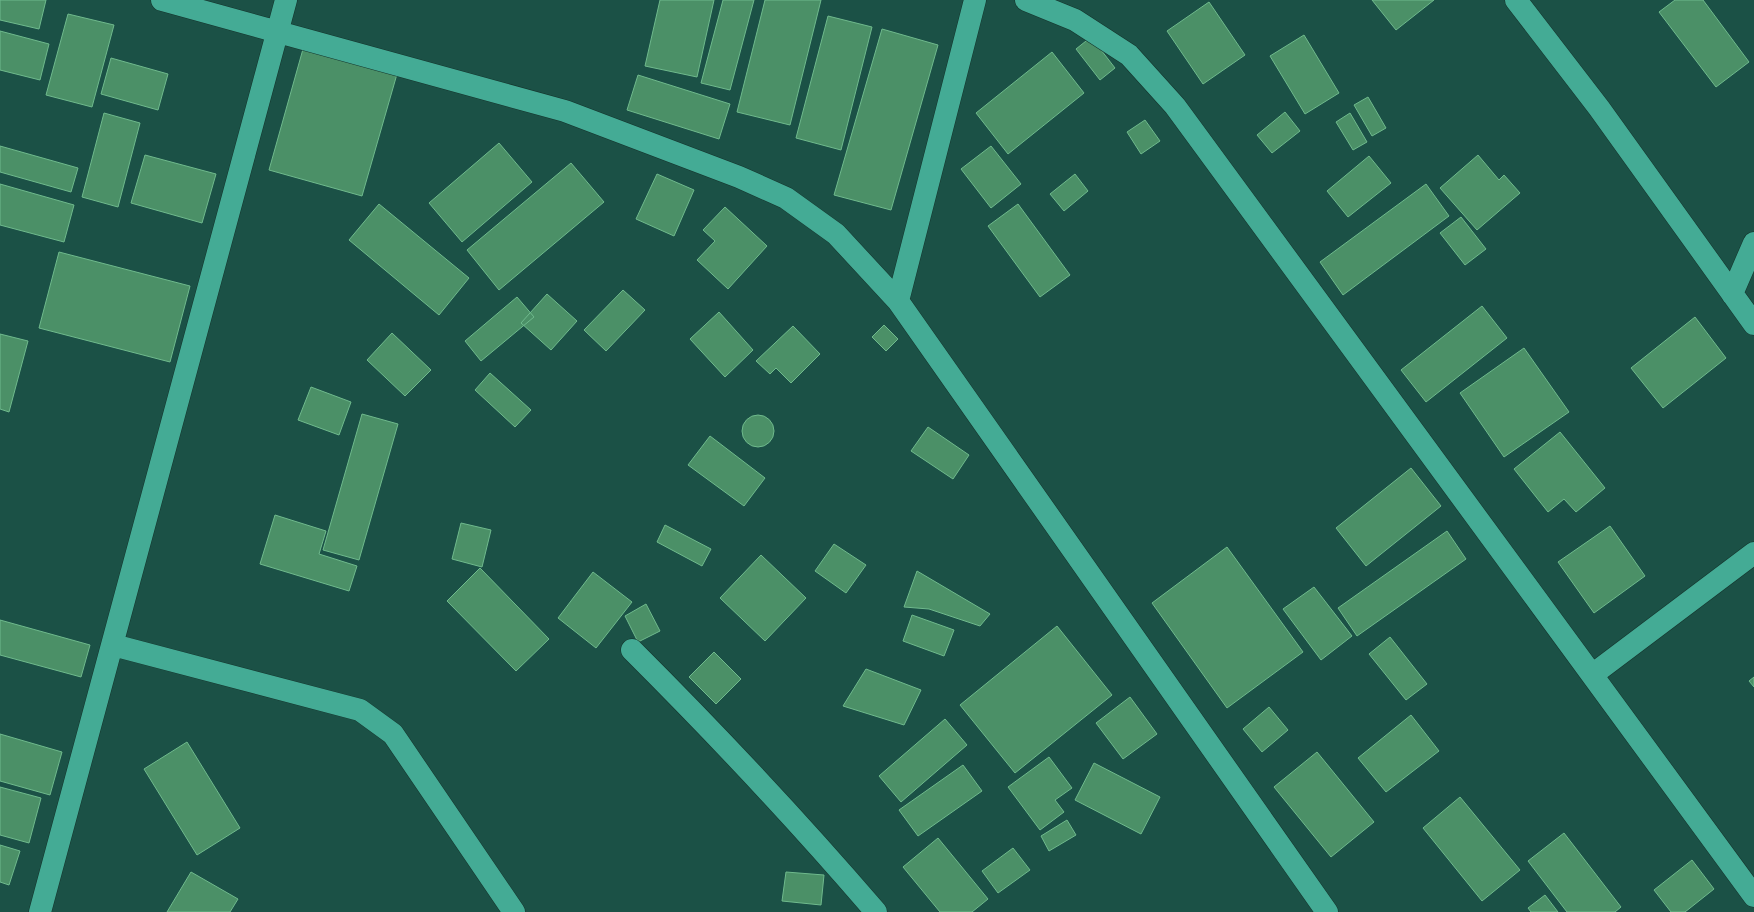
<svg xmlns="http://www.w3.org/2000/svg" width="1754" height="912" font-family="'PT Serif',serif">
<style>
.building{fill:#4b9067;stroke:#6fba8d}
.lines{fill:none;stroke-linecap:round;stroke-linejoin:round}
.street-casing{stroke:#14342c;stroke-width:23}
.street{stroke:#44ab95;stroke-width:22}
</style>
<rect width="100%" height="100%" fill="#1b5146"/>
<path class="building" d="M 0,0 L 46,0 L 39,29 L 0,20 Z
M 660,0 L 714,0 L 697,77 L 645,66 Z
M 723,0 L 754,0 L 730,90 L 701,83 Z
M 765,0 L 821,0 L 790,125 L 737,112 Z
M 1372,0 L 1434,0 L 1396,30 Z
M 1675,0 L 1703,0 L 1749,62 L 1716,87 L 1659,12 Z
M 1209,2 L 1245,55 L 1203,84 L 1167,31 Z
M 68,14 L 114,25 L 92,107 L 46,95 Z
M 828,16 L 872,27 L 841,150 L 796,138 Z
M 882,29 L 938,45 L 891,210 L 834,195 Z
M 0,31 L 49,44 L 40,80 L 0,70 Z
M 1304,35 L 1339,93 L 1305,114 L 1270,56 Z
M 1091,37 L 1115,68 L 1100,80 L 1076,49 Z
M 303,49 L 397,74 L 362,196 L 269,170 Z
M 1052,52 L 1084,93 L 1008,154 L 976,113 Z
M 111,58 L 168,74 L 158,110 L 101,94 Z
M 638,75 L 730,104 L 719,139 L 627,110 Z
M 1368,97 L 1386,128 L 1372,136 L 1354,105 Z
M 1285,112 L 1300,131 L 1272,153 L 1257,135 Z
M 104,113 L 140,123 L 118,207 L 82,197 Z
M 1350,113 L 1367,142 L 1353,150 L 1336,122 Z
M 1145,120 L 1160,141 L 1141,154 L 1127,132 Z
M 499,143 L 532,182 L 462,242 L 429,203 Z
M 0,146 L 78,168 L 71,192 L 0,172 Z
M 991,146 L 1021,184 L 991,208 L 961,169 Z
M 145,155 L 216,174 L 202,223 L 131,203 Z
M 1478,155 L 1499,180 L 1504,175 L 1520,193 L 1477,230 L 1440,188 Z
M 1369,156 L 1391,183 L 1348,217 L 1327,191 Z
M 571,163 L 604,202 L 499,290 L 467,250 Z
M 657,174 L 694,190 L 674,236 L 636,219 Z
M 1075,174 L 1088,191 L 1064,211 L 1050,194 Z
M 0,184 L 74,205 L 64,242 L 0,225 Z
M 1426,184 L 1449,216 L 1343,295 L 1320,262 Z
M 379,204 L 469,278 L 439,315 L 349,240 Z
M 1018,204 L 1070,275 L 1040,297 L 988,226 Z
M 725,207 L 767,246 L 728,289 L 697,260 L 715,241 L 703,230 Z
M 1461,217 L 1486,249 L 1465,265 L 1440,233 Z
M 59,252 L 190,286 L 170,362 L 39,328 Z
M 623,290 L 645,310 L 606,351 L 584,330 Z
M 547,294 L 577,321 L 551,350 L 521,323 Z
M 517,297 L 534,317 L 481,361 L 465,341 Z
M 1482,306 L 1507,338 L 1426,402 L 1401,370 Z
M 719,312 L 753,350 L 725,377 L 690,339 Z
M 1695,317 L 1726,358 L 1663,408 L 1631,368 Z
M 884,325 L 898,339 L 886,351 L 872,337 Z
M 793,326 L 820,354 L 791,383 L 776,368 L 770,374 L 756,361 Z
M 392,333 L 431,370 L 405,396 L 367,360 Z
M 0,334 L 28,341 L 9,412 L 0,409 Z
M 1524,348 L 1569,412 L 1504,457 L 1460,393 Z
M 490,373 L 531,410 L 515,427 L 475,390 Z
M 311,387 L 351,402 L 339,435 L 298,420 Z
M 362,414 L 398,424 L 359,560 L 323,550 Z
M742 431a16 16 0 1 1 32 0a16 16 0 1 1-32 0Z
M 928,427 L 969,455 L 953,479 L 911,451 Z
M 1560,432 L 1605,488 L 1576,512 L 1564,499 L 1548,512 L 1514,469 Z
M 710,436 L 765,478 L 744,506 L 688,465 Z
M 1411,468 L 1441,506 L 1366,566 L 1336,528 Z
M 275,515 L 326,531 L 319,554 L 357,566 L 349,591 L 260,564 Z
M 461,523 L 491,530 L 482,567 L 452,559 Z
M 665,525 L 711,549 L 702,566 L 657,542 Z
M 1610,526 L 1645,576 L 1594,613 L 1558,562 Z
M 1447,531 L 1466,559 L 1357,636 L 1338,608 Z
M 834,544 L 866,565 L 846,593 L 815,571 Z
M 1227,547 L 1303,652 L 1227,708 L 1152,603 Z
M 761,555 L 806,598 L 765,641 L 720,598 Z
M 480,568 L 549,639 L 516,671 L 447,601 Z
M 917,571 L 990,614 L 980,626 L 929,609 L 904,607 Z
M 593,572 L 632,602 L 596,648 L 558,618 Z
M 1314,587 L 1352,636 L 1321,660 L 1283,609 Z
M 646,604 L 660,631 L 638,642 L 625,616 Z
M 912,615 L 954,630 L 944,656 L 903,641 Z
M 0,620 L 90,645 L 81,677 L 0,655 Z
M 1057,626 L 1112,695 L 1015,773 L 960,705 Z
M 1390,637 L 1427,684 L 1406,700 L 1369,654 Z
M 714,652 L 741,679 L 716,704 L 689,677 Z
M 866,669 L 921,690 L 904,725 L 843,706 Z
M 1754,677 L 1754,687 L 1749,681 Z
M 1130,697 L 1157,734 L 1123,759 L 1096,723 Z
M 1269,707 L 1288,730 L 1262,752 L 1243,729 Z
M 1411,715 L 1439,751 L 1386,792 L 1358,758 Z
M 945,719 L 967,745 L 901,802 L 879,776 Z
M 0,734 L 62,752 L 50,795 L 0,781 Z
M 187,742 L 240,828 L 197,855 L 144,769 Z
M 1317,752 L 1374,822 L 1331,857 L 1274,787 Z
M 1049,757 L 1072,788 L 1055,800 L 1064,812 L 1040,830 L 1008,787 Z
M 1094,763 L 1160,797 L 1141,834 L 1075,800 Z
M 963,765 L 982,791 L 918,836 L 899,810 Z
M 0,787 L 41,798 L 29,843 L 0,835 Z
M 1460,797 L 1520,870 L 1482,901 L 1423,828 Z
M 1067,820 L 1076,835 L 1049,851 L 1041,836 Z
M 1564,833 L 1621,907 L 1615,912 L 1567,912 L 1528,861 Z
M 938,838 L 988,899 L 972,912 L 940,912 L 903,867 Z
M 0,845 L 20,851 L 9,885 L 0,882 Z
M 1013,848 L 1030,870 L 998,893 L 982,871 Z
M 1692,860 L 1714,889 L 1685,912 L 1671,912 L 1654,890 Z
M 191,872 L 238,899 L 230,912 L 167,912 Z
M 786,872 L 824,875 L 821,905 L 782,901 Z
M 1545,895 L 1558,912 L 1531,912 L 1528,908 Z"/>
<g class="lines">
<defs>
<path id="street" d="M 162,0 L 565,111 L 739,177 L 786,198 L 836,234 L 898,301 L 1327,912
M 1026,0 L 1075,20 L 1129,55 L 1175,106 L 1754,896
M 1516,0 L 1599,108 L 1754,324
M 1732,294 L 1754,243
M 898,301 L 975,0
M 113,645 L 360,710 L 393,734 L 514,912
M 632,650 C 717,735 798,821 876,912
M 1592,675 L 1754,553
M 40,912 L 286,0"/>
</defs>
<use href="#street" class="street-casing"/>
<use href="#street" class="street"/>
</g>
</svg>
